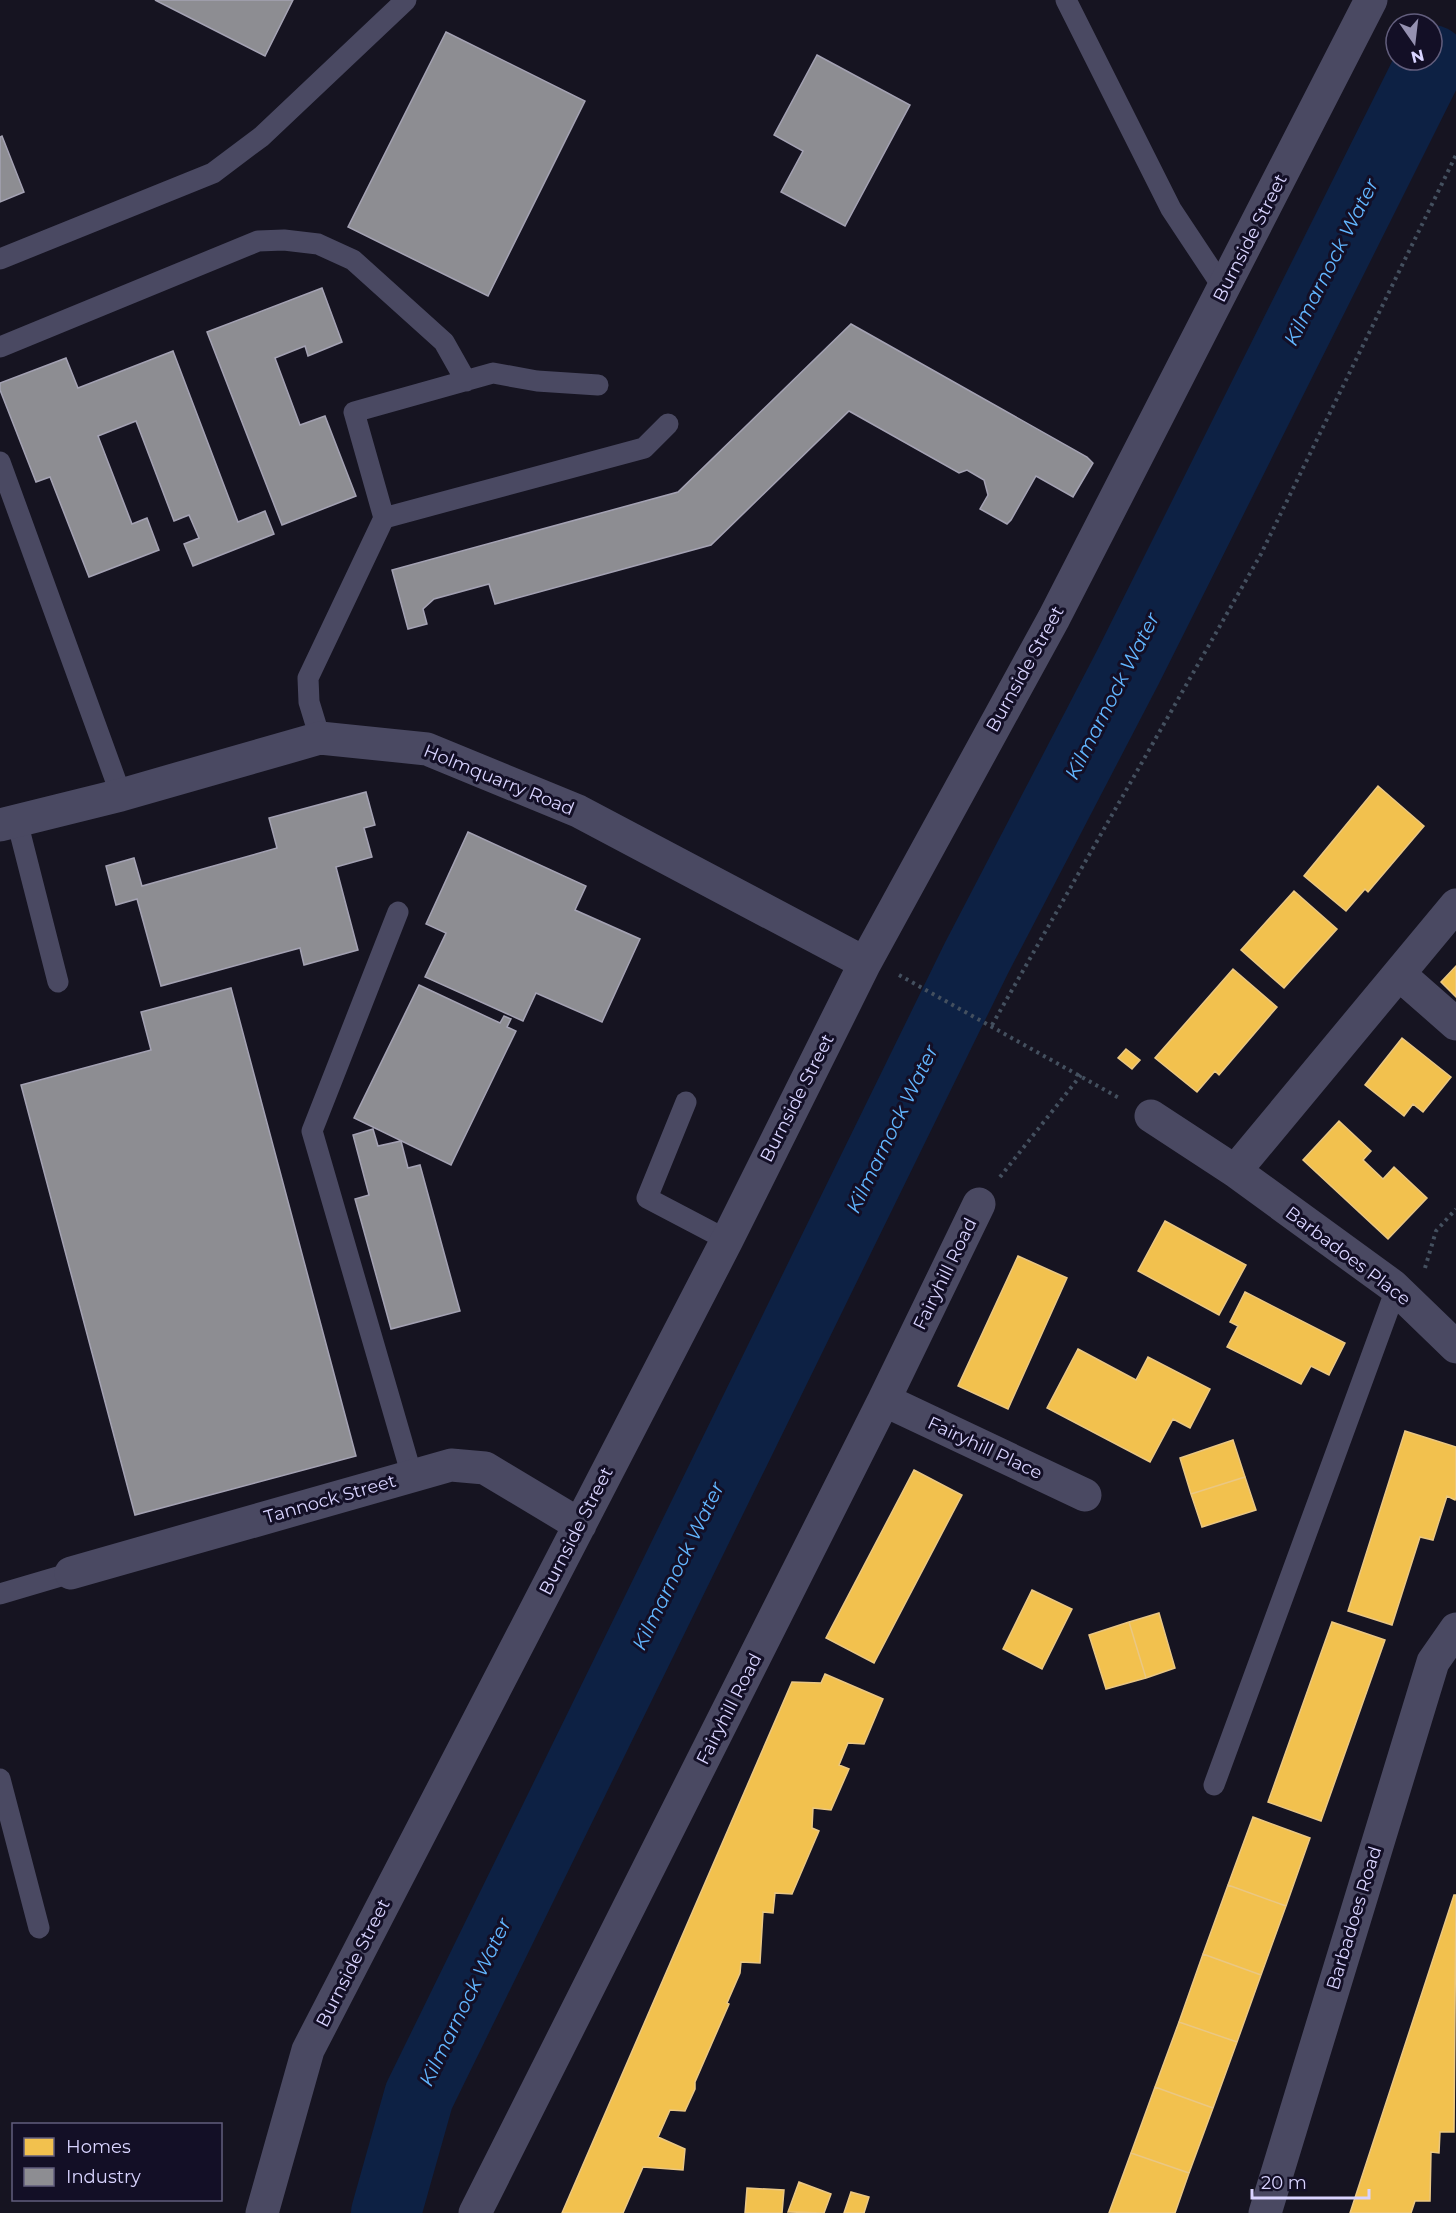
<svg xmlns="http://www.w3.org/2000/svg" width="1456" height="2213" font-family="Montserrat,sans-serif">
<style>
.homes{fill:#f2c14e;stroke:#eac783;stroke-width:1.5}
.industry{fill:#8d8d92;stroke:#a4a2b3;stroke-width:1.5}
.lines{fill:none;stroke-linecap:round;stroke-linejoin:round}
.river{stroke:#0d2144;stroke-width:70}
.path{stroke:#44505f;stroke-width:4;stroke-dasharray:3 4.5;stroke-linecap:butt}
.lane{stroke:#4a4962;stroke-width:21}
.street{stroke:#4a4962;stroke-width:33}
.labels{text-anchor:middle;stroke-width:6;stroke-linejoin:round;paint-order:stroke}
.street-label{font-size:18px;fill:#d9d4ff;stroke:#130f26}
.water-label{font-size:20px;font-style:italic;fill:#62b6ff;stroke:#130f26}
</style>
<rect width="100%" height="100%" fill="#161421"/>
<path class="homes" d="M 1378,786 L 1424,826 L 1368,892 L 1365,889 L 1346,911 L 1304,876 Z
M 1294,891 L 1337,929 L 1284,988 L 1241,950 Z
M 1456,966 L 1456,997 L 1441,982 Z
M 1233,969 L 1277,1007 L 1219,1075 L 1215,1071 L 1197,1092 L 1155,1058 Z
M 1402,1038 L 1451,1077 L 1423,1112 L 1413,1104 L 1404,1116 L 1365,1085 Z
M 1126,1049 L 1140,1060 L 1132,1069 L 1118,1058 Z
M 1339,1121 L 1371,1151 L 1363,1160 L 1383,1179 L 1394,1167 L 1427,1198 L 1388,1239 L 1303,1160 Z
M 1165,1221 L 1246,1265 L 1219,1315 L 1138,1271 Z
M 1018,1256 L 1067,1278 L 1008,1409 L 958,1386 Z
M 1245,1292 L 1345,1343 L 1329,1375 L 1311,1366 L 1301,1384 L 1227,1347 L 1238,1326 L 1230,1322 Z
M 1078,1349 L 1136,1380 L 1148,1357 L 1210,1389 L 1190,1428 L 1173,1419 L 1150,1462 L 1047,1408 Z
M 1405,1431 L 1456,1447 L 1456,1497 L 1455,1500 L 1447,1496 L 1433,1540 L 1420,1537 L 1392,1625 L 1348,1611 Z
M 1233,1440 L 1245,1477 L 1191,1494 L 1180,1458 Z
M 914,1470 L 962,1495 L 874,1663 L 826,1638 Z
M 1245,1477 L 1256,1510 L 1202,1527 L 1191,1494 Z
M 1032,1590 L 1072,1609 L 1042,1669 L 1003,1649 Z
M 1159,1613 L 1175,1668 L 1146,1678 L 1129,1622 Z
M 1129,1622 L 1146,1678 L 1106,1689 L 1089,1635 Z
M 1332,1622 L 1385,1640 L 1321,1821 L 1268,1802 Z
M 825,1674 L 883,1699 L 864,1744 L 848,1743 L 839,1765 L 849,1769 L 831,1810 L 813,1808 L 812,1828 L 819,1831 L 792,1894 L 775,1893 L 773,1913 L 763,1912 L 760,1963 L 741,1962 L 740,1973 L 727,2003 L 729,2004 L 695,2082 L 695,2089 L 685,2111 L 670,2110 L 658,2137 L 685,2149 L 683,2170 L 643,2167 L 623,2213 L 562,2213 L 792,1682 L 821,1683 Z
M 1253,1817 L 1310,1838 L 1286,1906 L 1228,1885 Z
M 1228,1885 L 1286,1906 L 1261,1975 L 1203,1954 Z
M 1454,1895 L 1456,1895 L 1454,2132 L 1440,2132 L 1439,2153 L 1431,2152 L 1430,2201 L 1415,2201 L 1411,2213 L 1350,2213 Z
M 1203,1954 L 1261,1975 L 1237,2042 L 1179,2022 Z
M 1179,2022 L 1237,2042 L 1213,2108 L 1155,2087 Z
M 1155,2087 L 1213,2108 L 1189,2173 L 1131,2153 Z
M 1131,2153 L 1189,2173 L 1175,2213 L 1109,2213 Z
M 799,2182 L 831,2194 L 824,2213 L 788,2212 Z
M 747,2188 L 784,2190 L 782,2213 L 745,2213 Z
M 851,2192 L 869,2197 L 864,2213 L 844,2213 Z"/>
<path class="industry" d="M 155,0 L 293,0 L 265,56 Z
M 446,32 L 585,101 L 488,296 L 348,227 Z
M 817,55 L 910,105 L 845,226 L 781,192 L 803,151 L 774,135 Z
M 2,136 L 24,192 L 0,202 L 0,137 Z
M 322,288 L 342,342 L 308,356 L 305,346 L 275,358 L 300,425 L 325,416 L 356,496 L 282,525 L 207,332 Z
M 851,324 L 1087,457 L 1093,463 L 1073,497 L 1036,476 L 1011,520 L 1007,524 L 980,509 L 988,495 L 984,480 L 967,470 L 959,473 L 849,411 L 711,545 L 495,604 L 489,584 L 434,599 L 423,609 L 427,624 L 408,629 L 392,570 L 678,492 Z
M 173,351 L 238,522 L 265,511 L 274,534 L 193,566 L 184,544 L 199,538 L 189,515 L 174,521 L 136,421 L 98,436 L 132,524 L 147,518 L 159,550 L 89,577 L 50,477 L 36,482 L 0,390 L 0,383 L 66,358 L 78,388 Z
M 366,792 L 375,825 L 364,828 L 372,857 L 336,867 L 358,950 L 304,965 L 300,948 L 161,986 L 137,899 L 116,905 L 106,866 L 134,858 L 142,886 L 277,848 L 269,818 Z
M 468,832 L 586,886 L 575,910 L 640,939 L 602,1022 L 536,993 L 523,1021 L 425,977 L 446,933 L 426,924 Z
M 419,985 L 500,1023 L 504,1016 L 511,1019 L 507,1027 L 516,1031 L 451,1165 L 354,1118 Z
M 231,988 L 356,1456 L 135,1515 L 21,1085 L 151,1050 L 141,1012 Z
M 373,1129 L 378,1146 L 401,1141 L 408,1168 L 420,1165 L 460,1311 L 391,1329 L 355,1199 L 369,1195 L 353,1135 Z"/>
<g class="lines">
<path class="river" d="M 386,2213 L 419,2096 L 976,959 L 1128,667 L 1432,60"/>
<path class="path" d="M 899,975 L 1121,1099
M 992,1025 L 1261,554 L 1456,155
M 1000,1177 L 1081,1075
M 1425,1268 L 1436,1231 L 1456,1209"/>
<path class="lane" d="M 1066,0 L 1171,209 L 1224,289
M 0,259 L 213,173 L 261,137 L 406,0
M 0,347 L 258,241 L 284,240 L 318,244 L 353,260 L 444,342 L 466,381
M 0,462 L 121,795
M 384,518 L 644,448 L 668,424
M 320,738 L 309,702 L 308,678 L 384,518 L 354,412 L 493,373 L 537,381 L 598,385
M 17,821 L 58,982
M 398,912 L 312,1131 L 412,1476
M 686,1102 L 647,1198 L 727,1240
M 0,1594 L 71,1573
M 0,1779 L 39,1928
M 1214,1785 L 1396,1289"/>
<path class="street" d="M 0,825 L 121,795 L 320,738 L 427,749 L 578,811 L 865,963
M 1399,974 L 1456,1024
M 1151,1116 L 1235,1171 L 1393,1286 L 1456,1347
M 1235,1171 L 1456,905
M 884,1400 L 1085,1495
M 71,1573 L 451,1465 L 485,1468 L 580,1525
M 262,2213 L 308,2050 L 727,1240 L 865,963 L 1054,618 L 1371,0
M 475,2213 L 884,1400 L 979,1204
M 1265,2213 L 1433,1662 L 1456,1629"/>
</g>
<g class="labels">
<g class="street-label">
<text transform="translate(1250 238) rotate(-63)" y="6">Burnside Street</text>
<text transform="translate(1025 669) rotate(-61)" y="6">Burnside Street</text>
<text transform="translate(499 780) rotate(22)" y="6">Holmquarry Road</text>
<text transform="translate(797 1098) rotate(-63)" y="6">Burnside Street</text>
<text transform="translate(1348 1256) rotate(37)" y="6">Barbadoes Place</text>
<text transform="translate(945 1274) rotate(-64)" y="6">Fairyhill Road</text>
<text transform="translate(985 1448) rotate(25)" y="6">Fairyhill Place</text>
<text transform="translate(330 1499) rotate(-16)" y="6">Tannock Street</text>
<text transform="translate(576 1531) rotate(-63)" y="6">Burnside Street</text>
<text transform="translate(729 1709) rotate(-63)" y="6">Fairyhill Road</text>
<text transform="translate(1354 1918) rotate(-73)" y="6">Barbadoes Road</text>
<text transform="translate(353 1963) rotate(-63)" y="6">Burnside Street</text>
</g>
<g class="water-label">
<text transform="translate(1331 262) rotate(-63)" y="7">Kilmarnock Water</text>
<text transform="translate(1112 696) rotate(-63)" y="7">Kilmarnock Water</text>
<text transform="translate(892 1129) rotate(-64)" y="7">Kilmarnock Water</text>
<text transform="translate(678 1566) rotate(-64)" y="7">Kilmarnock Water</text>
<text transform="translate(465 2002) rotate(-64)" y="7">Kilmarnock Water</text>
</g>
</g>
<rect x="12" y="2123" width="210" height="78" fill="#130f26" stroke="#625e7d" stroke-width="1.5"/>
<rect x="24" y="2138" width="30" height="18" fill="#f2c14e" stroke="#625e7d" stroke-width="1.5"/>
<text x="66" y="2153" font-size="18" fill="#d9d4ff">Homes</text>
<rect x="24" y="2168" width="30" height="18" fill="#8d8d92" stroke="#625e7d" stroke-width="1.5"/>
<text x="66" y="2183" font-size="18" fill="#d9d4ff">Industry</text>
<g transform="translate(1414 42) rotate(166)"><circle r="28" fill="#130f26" stroke="#625e7d" stroke-width="1.5"/>
<path d="M0-4.5L10 22L0 15L-10 22Z" fill="#9591b1"/>
<text y="-9" font-size="16" font-weight="bold" text-anchor="middle" fill="#d9d4ff">N</text>
</g>
<path d="M1252 2189v9h117v-9" fill="none" stroke="#d9d4ff" stroke-width="3"/>
<text x="1261" y="2189" font-size="18" fill="#d9d4ff" stroke="#130f26" stroke-width="4.5" paint-order="stroke">20 m</text>
</svg>
